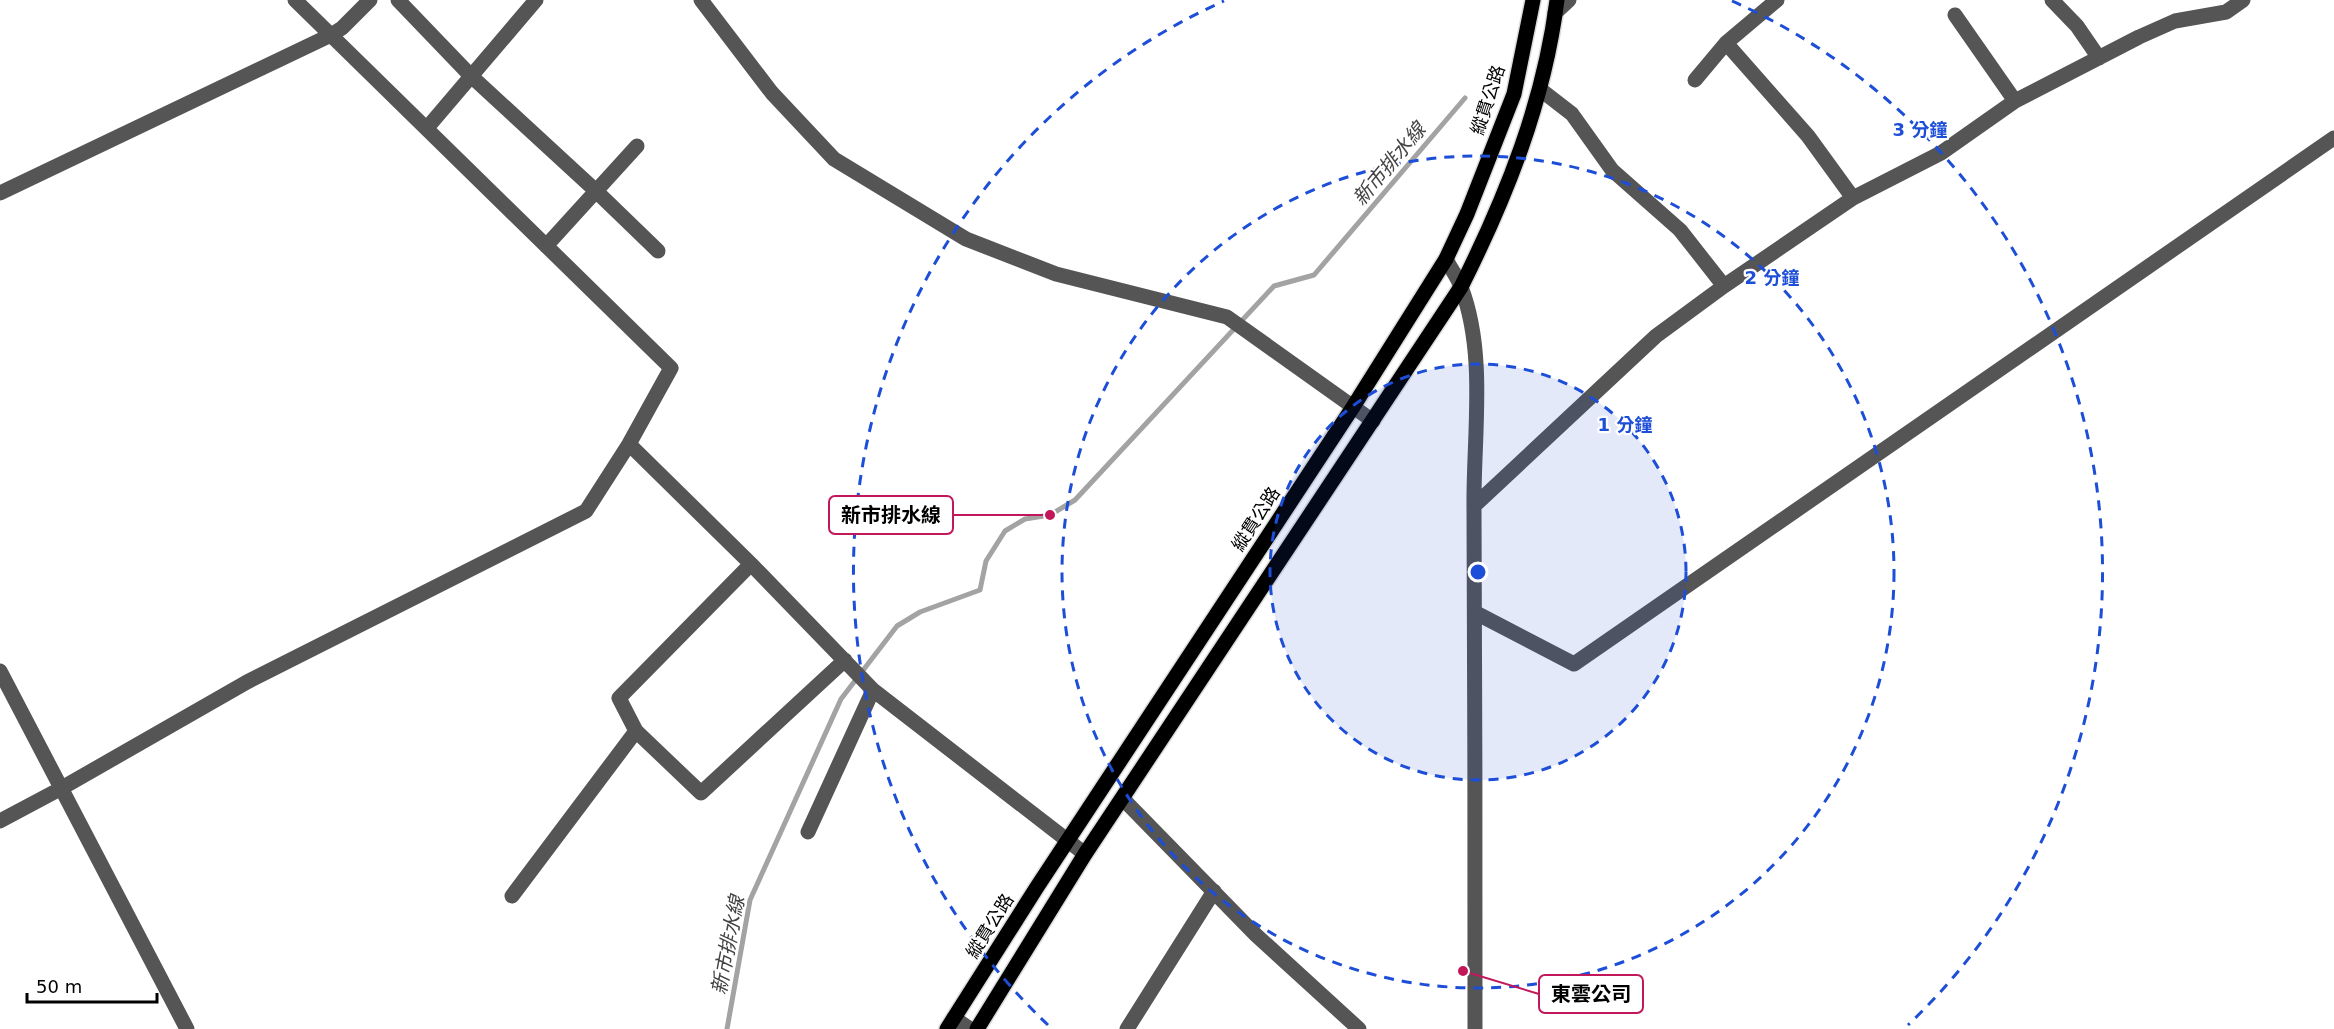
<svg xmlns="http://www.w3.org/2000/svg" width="2334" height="1029" font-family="'DejaVu Sans','Noto Sans TC',sans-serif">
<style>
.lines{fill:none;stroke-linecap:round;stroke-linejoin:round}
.stream{stroke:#a3a3a3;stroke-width:5}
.major-casing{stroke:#dbdbdb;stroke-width:18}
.minor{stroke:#555;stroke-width:15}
.major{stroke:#000;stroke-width:15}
.ring{fill:none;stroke:#1d4ed8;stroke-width:3;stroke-dasharray:10 8}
.labels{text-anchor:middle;stroke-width:4.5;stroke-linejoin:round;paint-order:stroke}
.street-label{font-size:18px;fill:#000;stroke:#fff}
.water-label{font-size:20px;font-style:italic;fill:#444;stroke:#fff}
.centre{fill:#1d4ed8;stroke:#fff;stroke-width:3}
.ring-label{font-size:18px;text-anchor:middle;font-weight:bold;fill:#1d4ed8;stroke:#fff;stroke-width:4.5;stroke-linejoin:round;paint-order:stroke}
.leader{fill:none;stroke:#c2185b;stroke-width:2}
.callout-dot{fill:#c2185b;stroke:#fff;stroke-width:2}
.callout{fill:#fff;stroke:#c2185b;stroke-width:2}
.callout-label{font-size:20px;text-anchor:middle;font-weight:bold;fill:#000}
</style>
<rect width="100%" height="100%" fill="#fff"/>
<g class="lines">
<path class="stream" d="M 727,1029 L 750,900 L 841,699 L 897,626 L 920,612 L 980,590 L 986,561 L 1005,531 L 1025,519 L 1050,515 L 1075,500 L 1274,286 L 1314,275 L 1465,98"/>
<defs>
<path id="major" d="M 947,1029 L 1037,887 L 1353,407 L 1446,259 L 1467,214 L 1514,94 L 1533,0
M 977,1029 L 1085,854 L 1461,287 C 1507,195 1544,102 1557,0"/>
</defs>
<use href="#major" class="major-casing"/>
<path class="minor" d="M 398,0 L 470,75 L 596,191 L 658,251
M 701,0 L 772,93 L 834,159 L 966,239 L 1056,274 L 1227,317 L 1373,421
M 2052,0 L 2077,26 L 2099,58
M 1555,13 L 1569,0
M 1955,15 L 2015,101
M 1726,43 L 1808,136 L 1853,198
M 1695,80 L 1726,43 L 1777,0
M 1541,90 L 1572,114 L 1612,170 L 1680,230 L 1724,286
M 427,128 L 536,0
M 0,193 L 331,35 L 342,28 L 370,0
M 546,246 L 637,146
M 1446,259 C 1451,269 1458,278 1461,287 C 1487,354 1473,438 1474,508 C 1475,682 1475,855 1475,1029
M 629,444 L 751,564 L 873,690 L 1085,854
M 1474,506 L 1656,336 L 1724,286 L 1853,198 L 1941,153 L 2015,101 L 2139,37 L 2175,21 L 2226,12 L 2243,0
M 751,564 L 619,698 L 636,731 L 701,793 L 845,660
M 1476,613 L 1574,664 L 2334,138
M 0,671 L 187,1029
M 1123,799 L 1256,935 L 1359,1029
M 0,821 L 60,789 L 247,682 L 586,511 L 629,444 L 671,368 L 295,0
M 808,832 L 873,690
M 512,896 L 636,731
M 954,1018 L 970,1029
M 1127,1029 L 1214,891"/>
<use href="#major" class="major"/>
</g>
<circle cx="1478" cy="572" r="208" fill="#1d4ed8" fill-opacity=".12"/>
<g class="ring">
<circle cx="1478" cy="572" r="208"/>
<circle cx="1478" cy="572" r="416"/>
<path d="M1048 1025A625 625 0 0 1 1224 1M1732 1A625 625 0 0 1 1908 1025"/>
</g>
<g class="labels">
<g class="street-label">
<text transform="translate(1488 100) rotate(-72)" y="6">縱貫公路</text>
<text transform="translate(1256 519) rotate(-57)" y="6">縱貫公路</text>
<text transform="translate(990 926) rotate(-58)" y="6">縱貫公路</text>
</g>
<g class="water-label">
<text transform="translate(1389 164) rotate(-50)" y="7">新市排水線</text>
<text transform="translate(728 945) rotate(-79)" y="7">新市排水線</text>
</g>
</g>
<circle cx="1478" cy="572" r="9" class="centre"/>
<g class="ring-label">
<text x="1920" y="136">3 分鐘</text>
<text x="1772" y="284">2 分鐘</text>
<text x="1625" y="431">1 分鐘</text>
</g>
<path class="leader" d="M1050 515L953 515M1463 971L1539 994"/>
<g class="callout-dot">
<circle cx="1050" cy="515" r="6"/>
<circle cx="1463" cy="971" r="6"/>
</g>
<g class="callout">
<rect x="829" y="496" width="124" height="38" rx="6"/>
<rect x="1539" y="975" width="104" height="38" rx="6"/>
</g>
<g class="callout-label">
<text x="891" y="522">新市排水線</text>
<text x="1591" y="1001">東雲公司</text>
</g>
<path d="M27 993v9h130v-9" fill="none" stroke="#000000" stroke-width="3"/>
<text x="36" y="993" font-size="18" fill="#000000" stroke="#ffffff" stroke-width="4.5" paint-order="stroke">50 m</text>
</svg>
